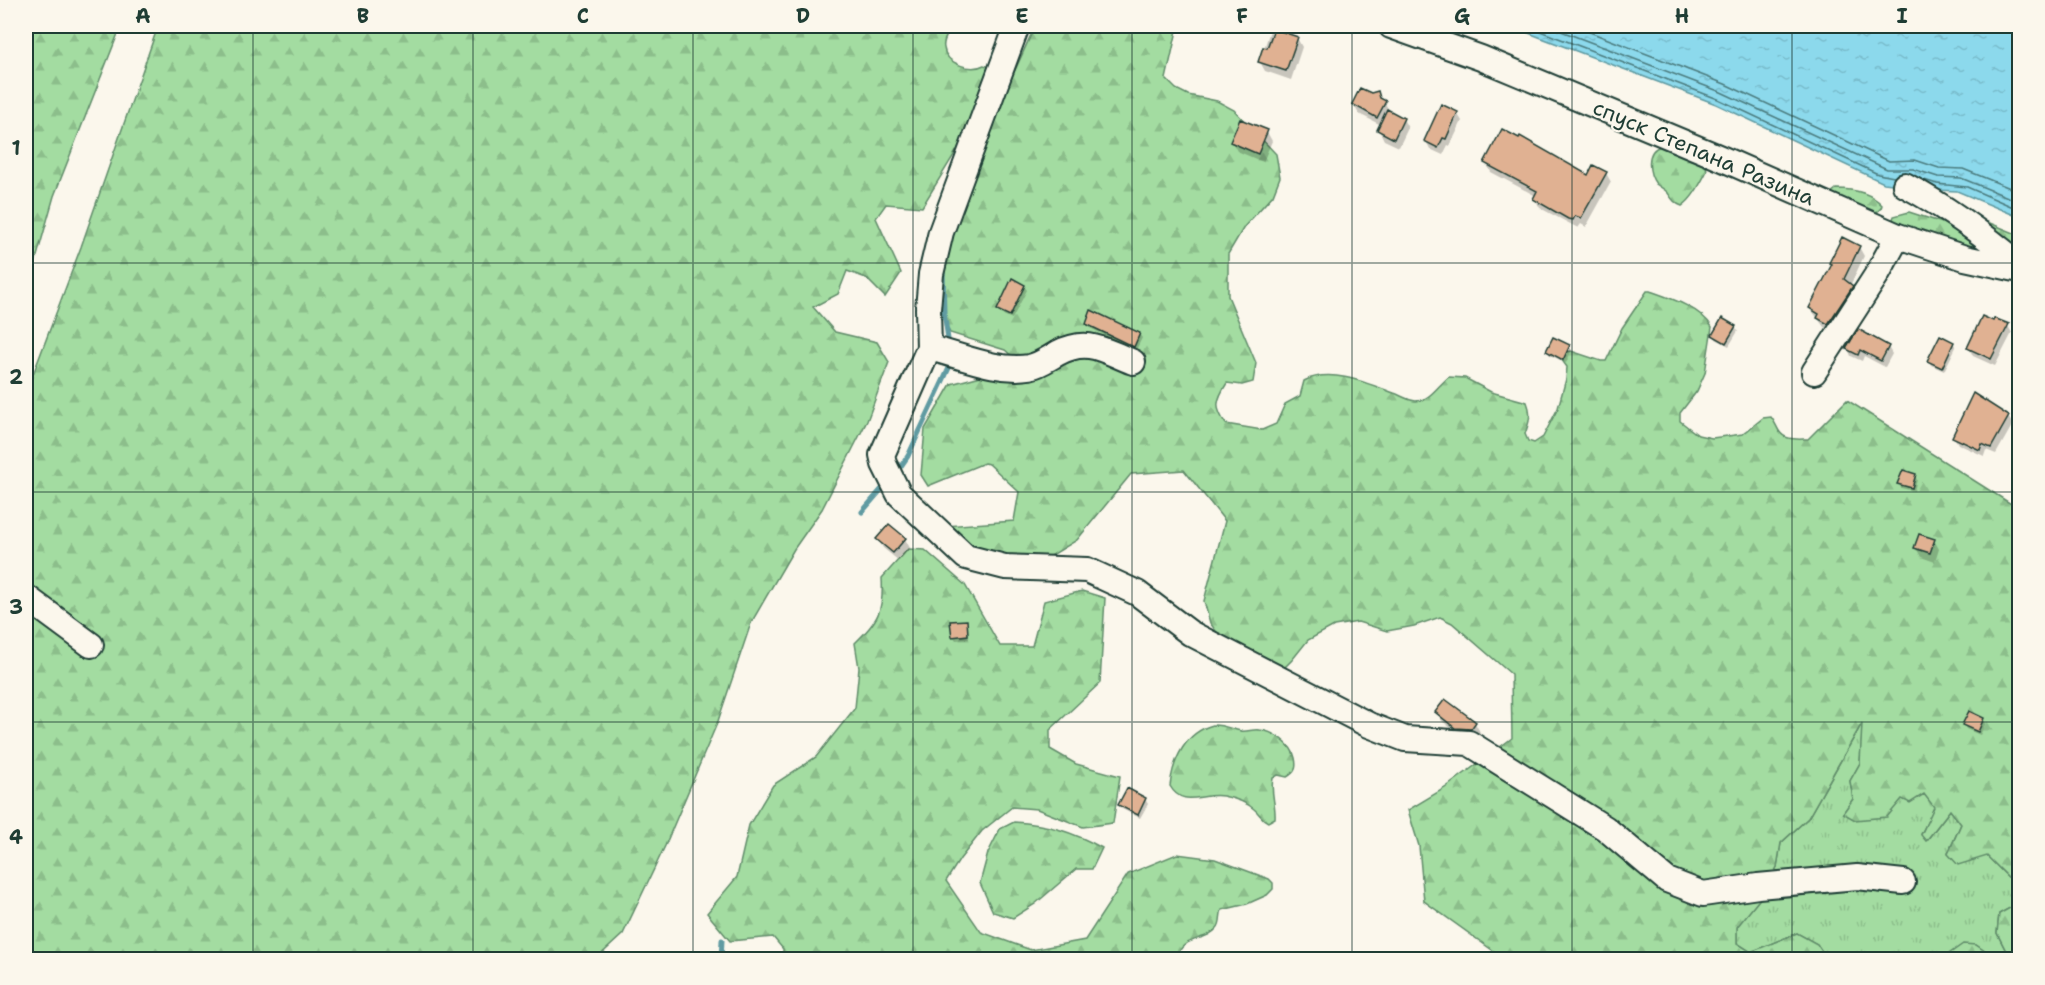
<svg xmlns="http://www.w3.org/2000/svg" width="2045" height="985" font-family="'Shantell Sans',sans-serif">
<style>
.grass{fill:url(#grass-tufts);stroke:#618c6a;stroke-width:1.5}
.forest{fill:url(#forest-firs);stroke:#618c6a;stroke-width:1.5}
.water{fill:url(#water-ripples);stroke:#609ba2;stroke-width:1.5}
.shadow{fill:#0003}
.lines{fill:none;stroke-linecap:round;stroke-linejoin:round}
.shore{stroke:#4b7b7e;stroke-width:1.5}
.stream{stroke:#609ba2;stroke-width:5}
.building{fill:#e0b192;stroke:#1f3d34;stroke-width:1.5}
.minor-casing{stroke:#1f3d34;stroke-width:28}
.minor{stroke:#fbf7ec;stroke-width:24}
.grid{fill:none;stroke:#1f3d34;stroke-width:1.5;stroke-opacity:0.55}
.labels{text-anchor:middle;stroke-width:4.5;stroke-linejoin:round;paint-order:stroke}
.street-label{font-size:22px;fill:#1f3d34;stroke:#fbf7ec}
.neatline{fill:none;stroke:#1f3d34;stroke-width:2}
.grid-label{font-size:20px;text-anchor:middle;font-weight:bold;fill:#1f3d34}
</style>
<defs>
<pattern id="grass-tufts" width="24" height="20" patternUnits="userSpaceOnUse" patternTransform="scale(1.5)"><rect width="24" height="20" fill="#a3dca1"/><path d="M3 7l-1-3M5 7V3M7 7l1-3M15 17l-1-3M17 17v-4M19 17l1-3" fill="none" stroke="#8cbe8b"/></pattern>
<pattern id="forest-firs" width="22" height="20" patternUnits="userSpaceOnUse" patternTransform="scale(1.5)"><rect width="22" height="20" fill="#a3dca1"/><path d="M5 1l3.5 6h-7zM16 11l3.5 6h-7z" fill="#8cbe8b"/></pattern>
<pattern id="water-ripples" width="26" height="14" patternUnits="userSpaceOnUse" patternTransform="scale(1.5)"><rect width="26" height="14" fill="#8cd9ec"/><path d="M2 4q2-2 4 0t4 0M15 11q2-2 4 0t4 0" fill="none" stroke="#78bbcb"/></pattern>
</defs>
<rect width="100%" height="100%" fill="#fbf7ec"/>
<filter id="ink" filterUnits="userSpaceOnUse"><feTurbulence type="fractalNoise" baseFrequency=".0167" numOctaves="2"/><feDisplacementMap in="SourceGraphic" scale="12" xChannelSelector="R" yChannelSelector="G"/><feConvolveMatrix kernelMatrix="1 2 1 2 8 2 1 2 1" color-interpolation-filters="sRGB"/></filter>
<g filter="url(#ink)">
<path class="grass" d="M 1863,722 L 1860,763 L 1850,781 L 1853,799 L 1843,813 L 1924,794 L 1935,807 L 1921,834 L 1927,840 L 1950,810 L 1961,824 L 1948,853 L 1987,856 L 2008,877 L 2019,881 L 2019,903 L 1999,914 L 1997,933 L 2007,953 L 2002,959 L 1996,959 L 1976,945 L 1947,956 L 1948,959 L 1827,959 L 1817,944 L 1797,933 L 1751,952 L 1737,943 L 1737,926 L 1762,896 L 1777,867 L 1781,843 L 1808,818 Z"/>
<path class="forest" d="M 26,26 L 121,26 L 54,196 L 26,295 Z
M 158,26 L 952,26 C 949,33 942,40 944,48 C 946,64 971,72 984,65 L 990,67 L 990,79 L 957,150 L 922,207 L 886,204 L 876,218 L 901,273 L 885,297 L 866,278 L 847,271 L 838,294 L 813,307 L 835,332 L 877,342 L 889,362 L 867,421 L 822,509 L 794,549 L 751,623 L 718,721 L 665,846 L 623,934 L 596,959 L 26,959 L 26,393 L 81,247 Z
M 1035,26 L 1178,26 L 1166,79 L 1176,89 L 1188,95 L 1217,101 L 1234,110 L 1276,154 L 1280,177 L 1273,195 L 1244,227 L 1228,254 L 1228,296 L 1256,363 L 1253,382 L 1242,385 L 1227,383 C 1216,400 1214,408 1226,424 L 1262,430 L 1276,424 L 1285,404 L 1300,396 L 1304,381 C 1331,367 1367,383 1394,393 C 1400,395 1409,401 1416,401 C 1431,400 1438,385 1449,377 L 1465,378 L 1491,392 L 1527,402 C 1532,414 1529,423 1525,434 L 1528,441 L 1534,443 L 1543,437 L 1558,408 L 1566,379 L 1567,367 L 1561,359 L 1564,353 L 1571,351 L 1601,361 L 1606,361 L 1622,328 L 1647,291 L 1650,291 C 1670,298 1701,308 1712,327 L 1705,373 L 1697,391 L 1680,413 L 1680,421 L 1698,435 L 1712,438 L 1743,434 L 1763,418 L 1771,417 C 1775,422 1776,426 1779,431 C 1785,441 1797,439 1808,439 L 1847,400 L 2019,509 L 2019,881 L 2008,877 L 1987,856 L 1958,865 L 1948,854 L 1961,824 L 1950,810 L 1926,841 L 1921,835 L 1934,807 L 1924,794 L 1910,803 L 1902,799 L 1887,817 L 1855,820 L 1843,813 L 1853,799 L 1850,781 L 1860,763 L 1862,723 L 1808,818 L 1781,843 L 1777,867 L 1762,896 L 1737,927 L 1737,943 L 1751,952 L 1797,933 L 1817,944 L 1827,959 L 1501,959 L 1499,955 L 1424,901 L 1419,846 L 1408,810 L 1445,788 L 1512,738 L 1511,674 L 1452,623 L 1440,617 L 1414,626 L 1387,631 L 1358,622 L 1334,626 L 1308,640 L 1292,660 L 1280,672 L 1224,642 L 1210,623 L 1204,601 L 1225,521 L 1184,470 L 1131,474 L 1077,540 L 1044,560 L 973,549 L 944,526 L 1014,521 L 1019,492 L 989,464 L 984,463 L 928,486 L 921,475 L 925,429 L 951,384 L 1022,365 L 1005,350 L 950,333 L 938,309 L 953,226 L 991,123 Z
M 1661,146 L 1706,166 L 1707,171 C 1701,182 1693,199 1682,206 C 1674,203 1672,199 1668,193 C 1665,189 1660,187 1656,184 C 1648,173 1645,150 1661,146 Z
M 1836,189 C 1852,189 1870,192 1882,205 L 1881,208 L 1875,214 L 1831,197 L 1831,193 Z
M 1909,212 L 1961,229 L 1987,253 L 1892,222 L 1894,216 Z
M 1980,219 L 2019,235 L 2019,251 Z
M 908,549 L 925,550 L 965,585 L 1000,646 L 1032,646 L 1044,601 L 1082,591 L 1105,598 L 1100,683 L 1050,730 L 1050,749 L 1076,764 L 1120,776 L 1113,823 L 1083,827 L 1037,809 L 1012,807 L 982,831 L 960,859 L 946,881 L 981,932 L 1031,950 L 1085,940 L 1128,874 L 1177,854 L 1215,859 L 1269,879 L 1273,883 L 1273,889 L 1267,895 L 1247,904 L 1222,910 C 1219,916 1222,923 1217,928 C 1205,943 1183,934 1176,959 L 783,959 L 783,949 L 773,937 L 730,941 L 707,913 L 737,877 L 749,825 L 773,785 L 816,757 L 855,708 L 859,668 L 855,643 C 878,621 884,611 882,578 Z
M 1213,725 C 1224,725 1231,729 1241,731 C 1247,732 1253,729 1260,730 C 1273,731 1292,744 1295,758 C 1297,767 1296,772 1287,777 L 1278,775 L 1273,778 C 1270,792 1276,804 1275,818 L 1268,822 C 1261,819 1260,814 1254,809 C 1246,802 1233,798 1223,796 C 1203,792 1183,809 1170,786 C 1173,759 1186,732 1213,725 Z
M 1014,822 C 1048,824 1073,832 1102,848 L 1092,869 L 1076,869 L 1035,904 L 1013,918 L 993,912 L 980,883 L 988,853 L 1000,829 Z
M 2019,903 L 2019,959 L 2002,959 L 2007,953 L 1997,933 L 1999,914 Z
M 1963,944 L 1976,945 L 1996,959 L 1948,959 L 1946,956 Z"/>
<path class="water" d="M 1510,26 L 2019,26 L 2019,217 L 1957,191 L 1936,190 L 1904,182 L 1892,184 L 1884,183 L 1716,104 Z"/>
<path class="shadow" d="M 976,26 L 1000,26 L 996,35 Z
M 1270,30 L 1297,38 L 1302,47 L 1291,80 L 1265,71 L 1260,62 Z
M 1377,92 L 1390,111 L 1403,119 L 1408,128 L 1399,147 L 1384,140 L 1379,130 L 1381,125 L 1359,114 L 1353,104 Z
M 1457,113 L 1462,121 L 1450,146 L 1448,145 L 1443,155 L 1430,149 L 1426,141 Z
M 1267,132 L 1272,141 L 1263,162 L 1237,151 L 1232,142 Z
M 1486,163 L 1588,177 L 1606,173 L 1611,182 L 1586,227 L 1581,224 L 1578,228 L 1540,208 L 1535,199 L 1536,196 L 1491,172 Z
M 1859,247 L 1864,256 L 1850,286 L 1857,296 L 1834,332 L 1824,327 L 1810,308 L 1833,266 L 1831,263 Z
M 1024,286 L 1027,290 L 1012,319 L 1001,314 L 998,310 Z
M 1088,324 L 1139,334 L 1142,338 L 1136,350 L 1090,328 Z
M 2008,326 L 2012,333 L 1995,366 L 1973,356 L 1969,348 Z
M 1735,327 L 1738,331 L 1729,346 L 1716,339 L 1714,335 Z
M 1953,343 L 1956,347 L 1944,371 L 1931,365 L 1929,361 Z
M 1569,346 L 1572,350 L 1566,363 L 1550,355 L 1547,351 Z
M 1888,347 L 1892,354 L 1885,367 L 1864,356 L 1862,361 L 1851,356 L 1848,349 Z
M 2008,417 L 2013,424 L 1996,454 L 1986,450 L 1984,456 L 1958,444 L 1954,437 Z
M 1915,476 L 1917,480 L 1914,491 L 1901,488 L 1899,484 Z
M 878,539 L 905,539 L 910,548 L 899,561 L 883,548 Z
M 1934,540 L 1939,549 L 1935,562 L 1921,557 L 1916,548 Z
M 966,621 L 968,625 L 969,639 L 956,640 L 953,636 Z
M 1446,701 L 1475,723 L 1480,732 L 1476,737 L 1461,736 L 1442,721 L 1437,712 Z
M 1983,719 L 1986,723 L 1980,735 L 1966,729 L 1964,725 Z
M 1145,799 L 1148,804 L 1140,818 L 1122,809 L 1120,805 Z"/>
<g class="lines">
<path class="shore" d="M 1527,26 L 1718,99 L 1878,174 L 1894,177
M 1548,26 L 1721,92 L 1887,169 L 1913,169 L 1938,177 L 1961,178 L 2020,202
M 1574,26 L 1725,84 L 1889,161 L 1915,160 L 1939,168 L 1963,169 L 2020,192
M 1924,180 L 1937,184 L 1967,187 L 2020,210"/>
<path class="stream" d="M 943,269 L 944,312 L 948,339
M 899,469 L 908,456 L 949,368
M 862,512 L 887,483
M 721,960 L 722,940"/>
</g>
<path class="building" d="M 1274,29 L 1298,37 L 1286,71 L 1258,62 L 1263,47 L 1267,48 Z
M 1360,88 L 1371,93 L 1378,91 L 1380,98 L 1386,101 L 1377,118 L 1352,104 Z
M 1441,104 L 1458,112 L 1446,139 L 1443,138 L 1438,148 L 1424,141 Z
M 1387,109 L 1404,118 L 1394,139 L 1377,130 Z
M 1240,119 L 1268,130 L 1258,154 L 1230,142 Z
M 1502,129 L 1519,138 L 1520,136 L 1588,175 L 1593,165 L 1607,172 L 1581,218 L 1575,216 L 1573,220 L 1568,219 L 1533,199 L 1537,191 L 1484,163 Z
M 1842,237 L 1860,246 L 1844,279 L 1853,286 L 1828,324 L 1817,318 L 1819,314 L 1809,308 L 1832,264 L 1829,263 Z
M 1012,278 L 1025,285 L 1010,316 L 997,310 Z
M 1091,310 L 1140,333 L 1134,347 L 1086,324 Z
M 1982,316 L 1993,321 L 1994,318 L 2009,324 L 1991,359 L 1967,348 Z
M 1722,318 L 1736,326 L 1726,343 L 1712,335 Z
M 1858,329 L 1889,346 L 1881,361 L 1860,350 L 1858,355 L 1846,349 Z
M 1940,335 L 1954,342 L 1942,368 L 1927,361 Z
M 1553,337 L 1570,345 L 1563,360 L 1546,351 Z
M 1973,393 L 2009,416 L 1991,448 L 1982,444 L 1980,450 L 1952,437 Z
M 1903,470 L 1916,474 L 1912,488 L 1897,484 Z
M 889,524 L 906,538 L 893,553 L 876,539 Z
M 1919,534 L 1935,539 L 1930,553 L 1914,548 Z
M 967,620 L 968,635 L 952,637 L 950,621 Z
M 1445,699 L 1476,722 L 1471,729 L 1455,728 L 1435,712 Z
M 1969,711 L 1984,718 L 1978,732 L 1962,725 Z
M 1127,788 L 1146,798 L 1138,815 L 1118,805 Z"/>
<g class="lines">
<defs>
<path id="minor" d="M 1017,26 L 941,232 L 931,274 L 928,309 L 929,348 L 882,455 L 884,464 L 899,494 L 966,557 L 1005,567 L 1087,570 L 1137,593 L 1190,633 L 1369,725 L 1405,739 L 1469,743 L 1605,828 L 1667,880 L 1703,894 L 1758,886 L 1857,877 L 1903,882
M 1391,26 L 1481,58 L 1723,159 L 1898,236 L 1965,258 L 2020,270
M 1905,185 C 1948,208 1982,233 2020,265
M 929,348 C 960,355 996,372 1029,367 C 1040,365 1049,358 1058,353 C 1089,337 1104,351 1133,362
M 1814,372 L 1876,276 L 1898,236
M 26,597 L 91,645"/>
</defs>
<use href="#minor" class="minor-casing"/>
<use href="#minor" class="minor"/>
</g>
</g>
<path class="grid" d="M 253,26 L 253,960M 473,26 L 473,960M 693,26 L 693,960M 913,26 L 913,960M 1132,26 L 1132,960M 1352,26 L 1352,960M 1572,26 L 1572,960M 1792,26 L 1792,960M 26,263 L 2020,263M 26,492 L 2020,492M 26,722 L 2020,722"/>
<g class="labels">
<g class="street-label">
<text transform="translate(1704 152) rotate(23)" y="8">спуск Степана Разина</text>
</g>
</g>
<rect width="2045" height="985" fill="none" stroke="#fbf7ec" stroke-width="66"/>
<rect x="33" y="33" width="1979" height="919" class="neatline"/>
<g class="grid-label">
<text x="143" y="23">A</text>
<text x="363" y="23">B</text>
<text x="583" y="23">C</text>
<text x="803" y="23">D</text>
<text x="1022" y="23">E</text>
<text x="1242" y="23">F</text>
<text x="1462" y="23">G</text>
<text x="1682" y="23">H</text>
<text x="1902" y="23">I</text>
<text x="16" y="155">1</text>
<text x="16" y="384">2</text>
<text x="16" y="614">3</text>
<text x="16" y="844">4</text>
</g>
</svg>
